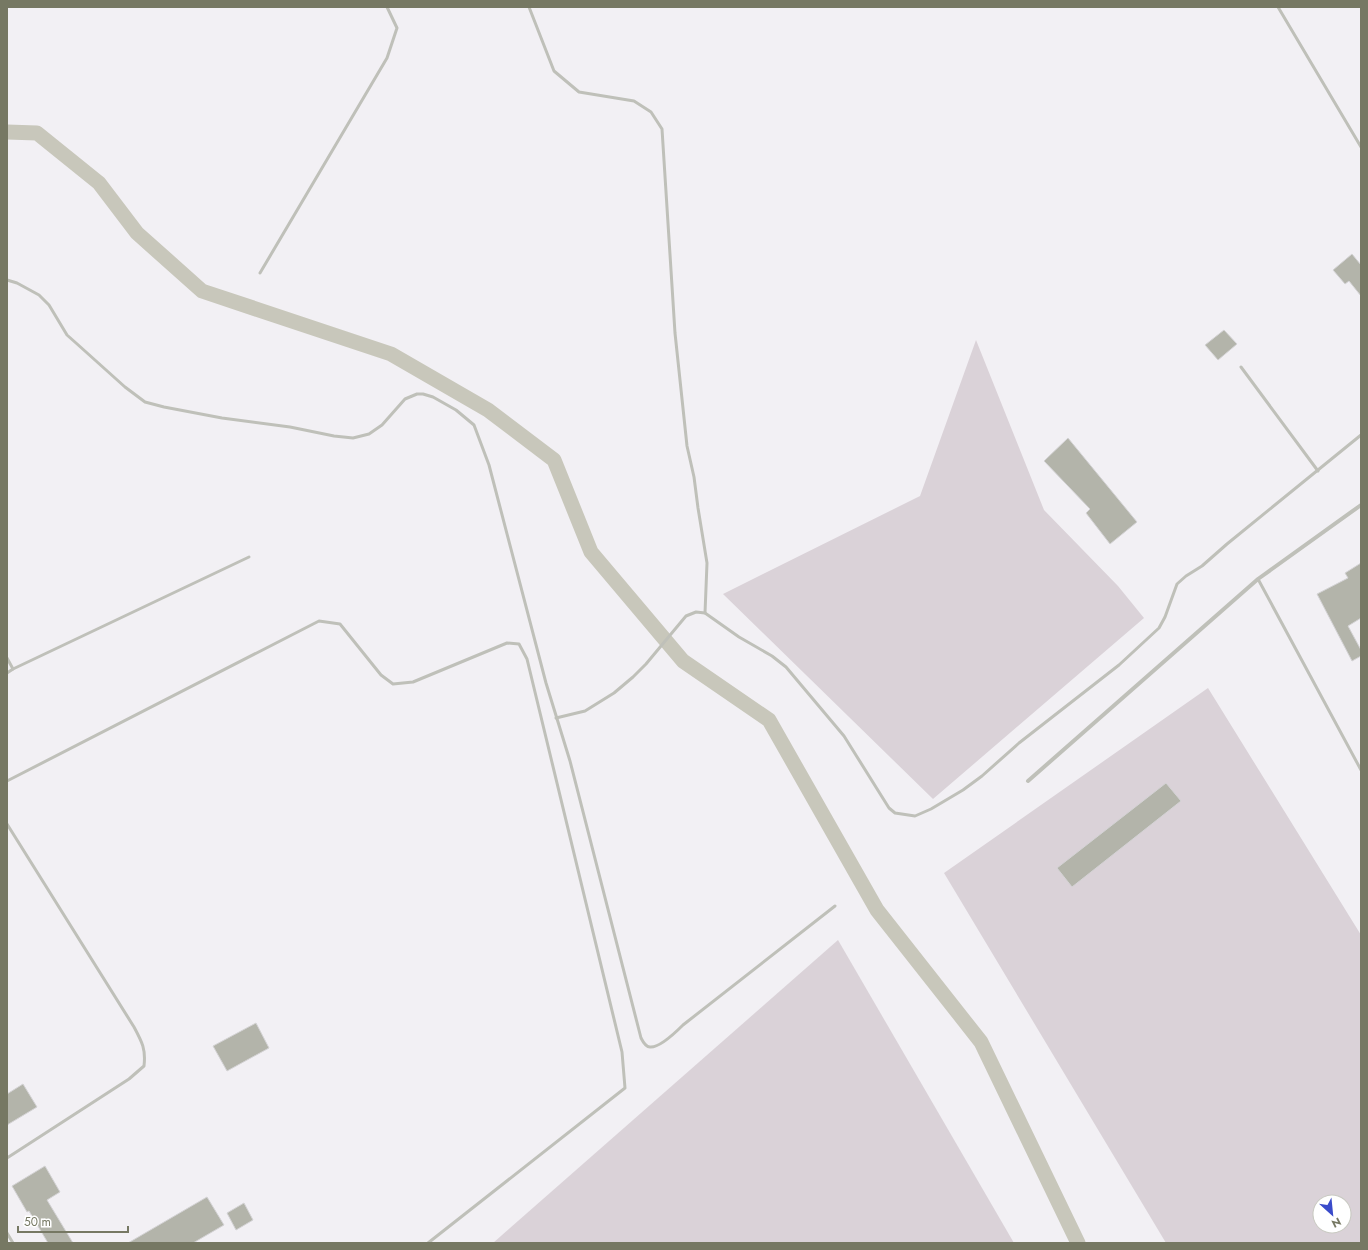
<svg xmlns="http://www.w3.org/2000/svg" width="1368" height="1250" font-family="Jost,sans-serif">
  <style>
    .green { fill: #dad2d8; fill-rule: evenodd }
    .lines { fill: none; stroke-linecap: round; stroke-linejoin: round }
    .canal { stroke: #c8c7bb; stroke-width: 15 }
    .building { fill: #b3b4aa; stroke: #d4d3d5 }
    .service { stroke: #bfc0b9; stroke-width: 3 }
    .minor { stroke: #bfc0b9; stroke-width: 4 }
  </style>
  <rect width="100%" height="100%" fill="#f2f0f4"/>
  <g class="green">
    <path d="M976 340 1044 510 1118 586 1144 618 933 799 723 594 920 496Z"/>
    <path d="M1208 688 1361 935V1243H1166L944 873ZM1320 1202H1344V1226H1320Z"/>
    <path d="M838 940 1014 1243H493Z"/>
  </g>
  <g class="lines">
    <path class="canal" d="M7 132 37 133 99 183 137 233 202 291 391 354 488 410 554 460 591 552 683 661 769 720 877 910 981 1042 1078 1243"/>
  </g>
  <g class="building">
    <path d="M1352 254 1361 265V296L1349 281 1345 284 1333 270Z"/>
    <path d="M1224 330 1237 344 1218 360 1205 345Z"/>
    <path d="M1068 438 1137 522 1110 544 1086 513 1090 509 1044 461Z"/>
    <path d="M1361 563V618L1348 626 1361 650V656L1352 661 1317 594 1348 578 1345 573Z"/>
    <path d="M1166 783 1181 801 1072 887 1057 868Z"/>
    <path d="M256 1023 269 1048 227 1071 213 1046Z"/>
    <path d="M23 1084 37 1107 7 1125V1094Z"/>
    <path d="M45 1166 60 1192 47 1200 73 1243H48L29 1211 27 1212 12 1186Z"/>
    <path d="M207 1197 224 1225 193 1243H128Z"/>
    <path d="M244 1203 253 1220 236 1230 227 1213Z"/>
  </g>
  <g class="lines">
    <g class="service">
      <path d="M529 7 554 71 579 92 634 101 651 112 662 129 675 333 687 446 694 477 698 508 707 563 705 613"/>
      <path d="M1278 7 1361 147"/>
      <path d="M260 273 387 58 397 28 387 7"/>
      <path d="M7 280 17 283 39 295 49 305 67 335 76 343 125 387 145 402 164 407 222 418 290 427 334 436 353 438 369 434 382 425 405 399 417 394H423L433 397 456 410 474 425 489 465 546 683 570 761 641 1038C643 1042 646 1047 650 1047 660 1048 676 1032 683 1025L835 906"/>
      <path d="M1241 367 1318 471"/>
      <path d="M1258 579 1361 770"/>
      <path d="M7 658 13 669 7 673"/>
      <path d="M13 669 249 557"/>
      <path d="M556 718 585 711 614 693 633 677 646 664 686 616 696 612 705 613 739 637 772 656 786 667 844 736 889 808 895 813 915 816 931 809 963 790 982 776 1019 743 1119 665 1159 628 1165 617 1177 584 1186 576 1202 566 1227 544 1361 435"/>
      <path d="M7 781 319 621 340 624 381 675 393 684 413 682 507 643 519 644 527 659 622 1052 625 1088 428 1243"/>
      <path d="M7 824 134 1027C142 1042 146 1049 144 1066L129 1079 7 1158"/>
      <path d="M7 1233 13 1243"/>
    </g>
    <path class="minor" d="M1028 781 1258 579 1361 505"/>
  </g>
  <rect width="1368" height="1250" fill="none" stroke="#767863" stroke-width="16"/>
  <g transform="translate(1332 1214) rotate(153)"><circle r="19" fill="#ffffff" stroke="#c8c9c1"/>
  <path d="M0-3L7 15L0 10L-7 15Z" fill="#3a4bca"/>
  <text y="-6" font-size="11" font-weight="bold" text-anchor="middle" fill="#767863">N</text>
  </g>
  <path d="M18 1226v6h110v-6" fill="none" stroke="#767863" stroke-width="2"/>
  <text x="24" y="1226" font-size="12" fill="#767863" stroke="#ffffff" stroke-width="3" paint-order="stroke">50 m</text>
</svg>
